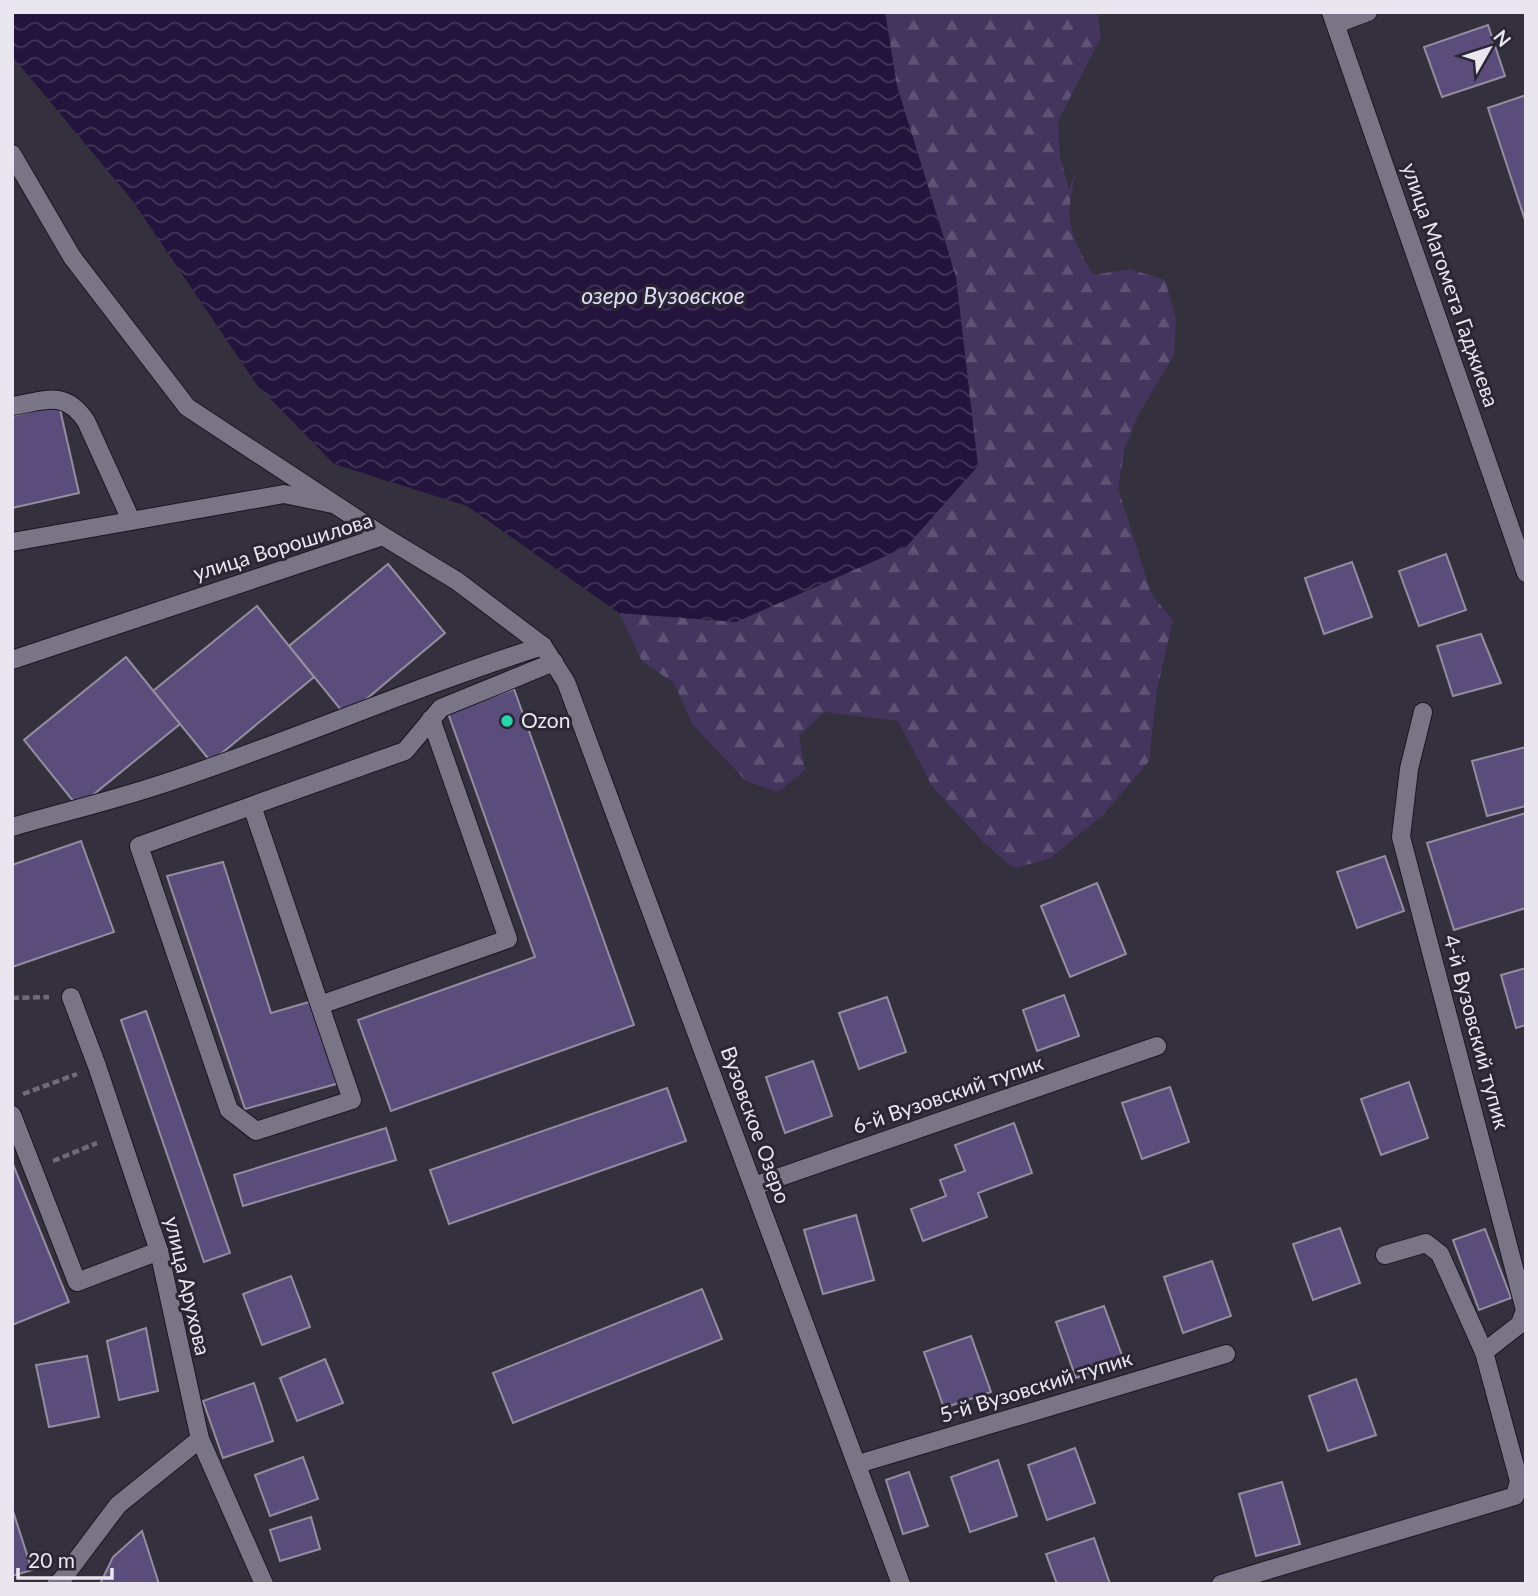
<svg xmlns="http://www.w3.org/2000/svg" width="1538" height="1596" font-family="Lato,sans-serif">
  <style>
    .forest { fill: url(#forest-firs) }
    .water { fill: url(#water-waves) }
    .building { fill: #5b4d7b; stroke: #938ea0; stroke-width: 2 }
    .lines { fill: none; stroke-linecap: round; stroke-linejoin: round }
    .lane-casing { stroke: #1b1725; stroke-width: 20 }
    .street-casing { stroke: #1b1725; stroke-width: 20 }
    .secondary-casing { stroke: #1b1725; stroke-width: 20 }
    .path { stroke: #6f6b78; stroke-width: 4.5; stroke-dasharray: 7 3.5; stroke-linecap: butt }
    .lane { stroke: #7a7586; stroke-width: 18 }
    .street { stroke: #7a7586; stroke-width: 18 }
    .secondary { stroke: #7a7586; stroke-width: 18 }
    .poi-dot { fill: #27d5ad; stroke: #2a2634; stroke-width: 2.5 }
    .labels { text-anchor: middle; stroke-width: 6; stroke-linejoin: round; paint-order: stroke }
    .street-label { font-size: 21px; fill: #e9e6f0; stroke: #2a2634 }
    .poi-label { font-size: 21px; fill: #e9e6f0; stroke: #2a2634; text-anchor: start }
    .water-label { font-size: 23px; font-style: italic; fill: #e2daf9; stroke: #2a2634 }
  </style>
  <defs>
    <pattern id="forest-firs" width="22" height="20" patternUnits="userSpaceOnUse" patternTransform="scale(1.75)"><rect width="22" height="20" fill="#43355e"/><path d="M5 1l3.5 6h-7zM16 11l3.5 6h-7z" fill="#5e5275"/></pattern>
    <pattern id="water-waves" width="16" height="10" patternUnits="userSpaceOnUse" patternTransform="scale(1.75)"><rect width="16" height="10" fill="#23143d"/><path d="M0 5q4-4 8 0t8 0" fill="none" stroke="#433659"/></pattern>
  </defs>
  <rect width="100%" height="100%" fill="#34303e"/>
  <path class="forest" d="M885 12H1097L1101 37 1058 121 1060 157 1069 189 1076 172C1064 220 1069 233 1093 275L1130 269 1165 280 1176 319 1174 355 1138 415 1125 448 1118 488 1151 593 1173 621 1157 689 1149 761 1103 815 1049 859 1014 868 985 844 932 786 898 721 824 712 799 736 805 770 778 792 746 781 692 724 674 683 642 661 619 613 736 622 905 547 956 277 897 86Z"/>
  <path class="water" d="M12 12H885L897 86 956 277 978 466 906 547 736 622 619 613 467 506 334 464 257 385 132 200 12 56Z"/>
  <g class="building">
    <path d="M1488 25 1505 76 1442 97 1424 47Z"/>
    <path d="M1526 95V223L1488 108Z"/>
    <path d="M59 405 79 493 12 508V416Z"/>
    <path d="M1446 554 1466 610 1419 626 1399 571Z"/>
    <path d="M1352 562 1372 617 1324 634 1305 578Z"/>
    <path d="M388 564 445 633 346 716 289 646Z"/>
    <path d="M257 606 314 677 211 762 153 691Z"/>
    <path d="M1481 634 1501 683 1453 696 1437 646Z"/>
    <path d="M126 657 180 724 78 807 24 740Z"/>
    <path d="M514 689 634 1025 391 1111 358 1020 535 957 448 713Z"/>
    <path d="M1526 747V806L1487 816 1472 761Z"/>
    <path d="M1526 813V908L1454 930 1427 843Z"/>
    <path d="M81 841 114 932 12 967V865Z"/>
    <path d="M1385 856 1404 911 1357 928 1337 872Z"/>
    <path d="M223 862 271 1013 309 1002 340 1083 245 1109 167 876Z"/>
    <path d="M1097 883 1126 954 1070 977 1041 906Z"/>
    <path d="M1526 968V1025L1516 1028 1501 975Z"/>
    <path d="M1064 995 1079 1036 1037 1051 1023 1010Z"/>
    <path d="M887 997 906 1052 859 1069 839 1013Z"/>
    <path d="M146 1011 230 1253 204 1262 121 1020Z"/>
    <path d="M813 1061 832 1116 785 1133 766 1077Z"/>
    <path d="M1409 1082 1428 1138 1381 1155 1361 1099Z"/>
    <path d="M1170 1087 1189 1142 1142 1159 1122 1103Z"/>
    <path d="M667 1088 686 1141 449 1224 430 1170Z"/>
    <path d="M1014 1123 1032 1173 978 1193 987 1217 923 1241 911 1209 946 1196 940 1180 965 1171 955 1145Z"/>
    <path d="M386 1128 396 1160 243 1206 234 1175Z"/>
    <path d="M12 1162 69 1302 12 1325Z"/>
    <path d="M856 1215 874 1280 823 1294 804 1230Z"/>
    <path d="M1340 1228 1360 1283 1313 1300 1293 1244Z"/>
    <path d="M1485 1229 1511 1298 1479 1310 1453 1240Z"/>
    <path d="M1212 1261 1231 1316 1183 1333 1164 1277Z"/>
    <path d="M291 1276 310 1327 262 1345 243 1294Z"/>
    <path d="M702 1289 722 1339 513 1423 493 1373Z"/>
    <path d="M1104 1306 1124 1361 1076 1378 1056 1322Z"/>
    <path d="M146 1328 158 1391 119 1400 107 1341Z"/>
    <path d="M971 1336 991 1392 944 1408 924 1352Z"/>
    <path d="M87 1356 99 1417 49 1427 36 1365Z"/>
    <path d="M325 1359 343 1403 297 1421 280 1378Z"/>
    <path d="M1356 1379 1376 1435 1328 1451 1309 1396Z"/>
    <path d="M254 1383 273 1441 223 1458 203 1401Z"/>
    <path d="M1075 1448 1095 1503 1047 1520 1028 1465Z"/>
    <path d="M303 1457 318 1499 270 1516 255 1475Z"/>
    <path d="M998 1460 1017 1516 970 1532 951 1477Z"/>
    <path d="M909 1472 928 1526 903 1534 886 1480Z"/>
    <path d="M1282 1482 1300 1544 1256 1556 1239 1494Z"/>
    <path d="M13 1511 32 1570 12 1576V1512Z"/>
    <path d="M311 1517 320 1549 280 1561 270 1530Z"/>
    <path d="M142 1531 159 1584H100L113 1557Z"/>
    <path d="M1094 1538 1110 1584H1057L1046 1554Z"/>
  </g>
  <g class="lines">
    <defs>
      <g id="lane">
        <path d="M12 154 72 257 187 407 383 536"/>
        <path d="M252 806 352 1100 256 1131 229 1110 139 846 405 751 441 708 554 662"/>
        <path d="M12 827C67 811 123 798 177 779 300 738 419 685 543 646"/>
        <path d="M320 1005 508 939 431 719"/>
        <path d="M12 1115 77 1282 159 1251"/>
        <path d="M754 1186 1157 1046"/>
        <path d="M1385 1255 1426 1243 1440 1254 1484 1352"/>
        <path d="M858 1464 1226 1354"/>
        <path d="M1221 1584 1515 1496 1519 1481 1484 1352 1520 1324 1525 1310 1401 837 1409 769 1423 712"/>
      </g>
      <g id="street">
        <path d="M1336 24 1368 12"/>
        <path d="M12 406C46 401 64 389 86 421L131 520"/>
        <path d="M12 542 284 494 333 504"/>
        <path d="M12 660 383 536 457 581 543 646 566 682 901 1584"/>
        <path d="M71 997 97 1066 159 1251 200 1439 264 1584"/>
        <path d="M56 1584 60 1582 118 1505 200 1439"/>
      </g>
      <path id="secondary" d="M1331 12 1526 573"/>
    </defs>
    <use href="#lane" class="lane-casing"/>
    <use href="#street" class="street-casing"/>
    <use href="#secondary" class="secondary-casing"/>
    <g class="path">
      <path d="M12 998 49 997"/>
      <path d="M23 1094 77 1074"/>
      <path d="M53 1161 97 1143"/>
    </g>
    <use href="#lane" class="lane"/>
    <use href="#street" class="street"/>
    <use href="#secondary" class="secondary"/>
  </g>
  <circle class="poi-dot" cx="507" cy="721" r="7"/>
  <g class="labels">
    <g class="street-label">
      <text transform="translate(1450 285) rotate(71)" y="7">улица Магомета Гаджиева</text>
      <text transform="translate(283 547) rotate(-17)" y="7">улица Ворошилова</text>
      <text transform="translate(1476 1032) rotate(75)" y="7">4-й Вузовский тупик</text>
      <text transform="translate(948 1095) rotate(-19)" y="7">6-й Вузовский тупик</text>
      <text transform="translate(755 1125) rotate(70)" y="7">Вузовское Озеро</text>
      <text transform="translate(187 1286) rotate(77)" y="7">улица Арухова</text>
      <text transform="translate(1036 1387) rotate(-17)" y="7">5-й Вузовский тупик</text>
    </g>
    <g class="poi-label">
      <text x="521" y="728">Ozon</text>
    </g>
    <g class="water-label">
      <text x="663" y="304">озеро Вузовское</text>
    </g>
  </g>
  <rect width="1538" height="1596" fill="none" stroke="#e9e6f0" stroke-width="28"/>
  <g transform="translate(1489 49) rotate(51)" stroke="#2a2634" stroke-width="5" paint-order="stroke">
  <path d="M0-5L12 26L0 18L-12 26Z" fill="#e9e6f0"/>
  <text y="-10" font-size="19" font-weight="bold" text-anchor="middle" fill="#e9e6f0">N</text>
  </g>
  <path d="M18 1568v10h94v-10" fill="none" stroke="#e9e6f0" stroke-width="3.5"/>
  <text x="28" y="1568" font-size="21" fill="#e9e6f0" stroke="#2a2634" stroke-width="5" paint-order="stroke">20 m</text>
</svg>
